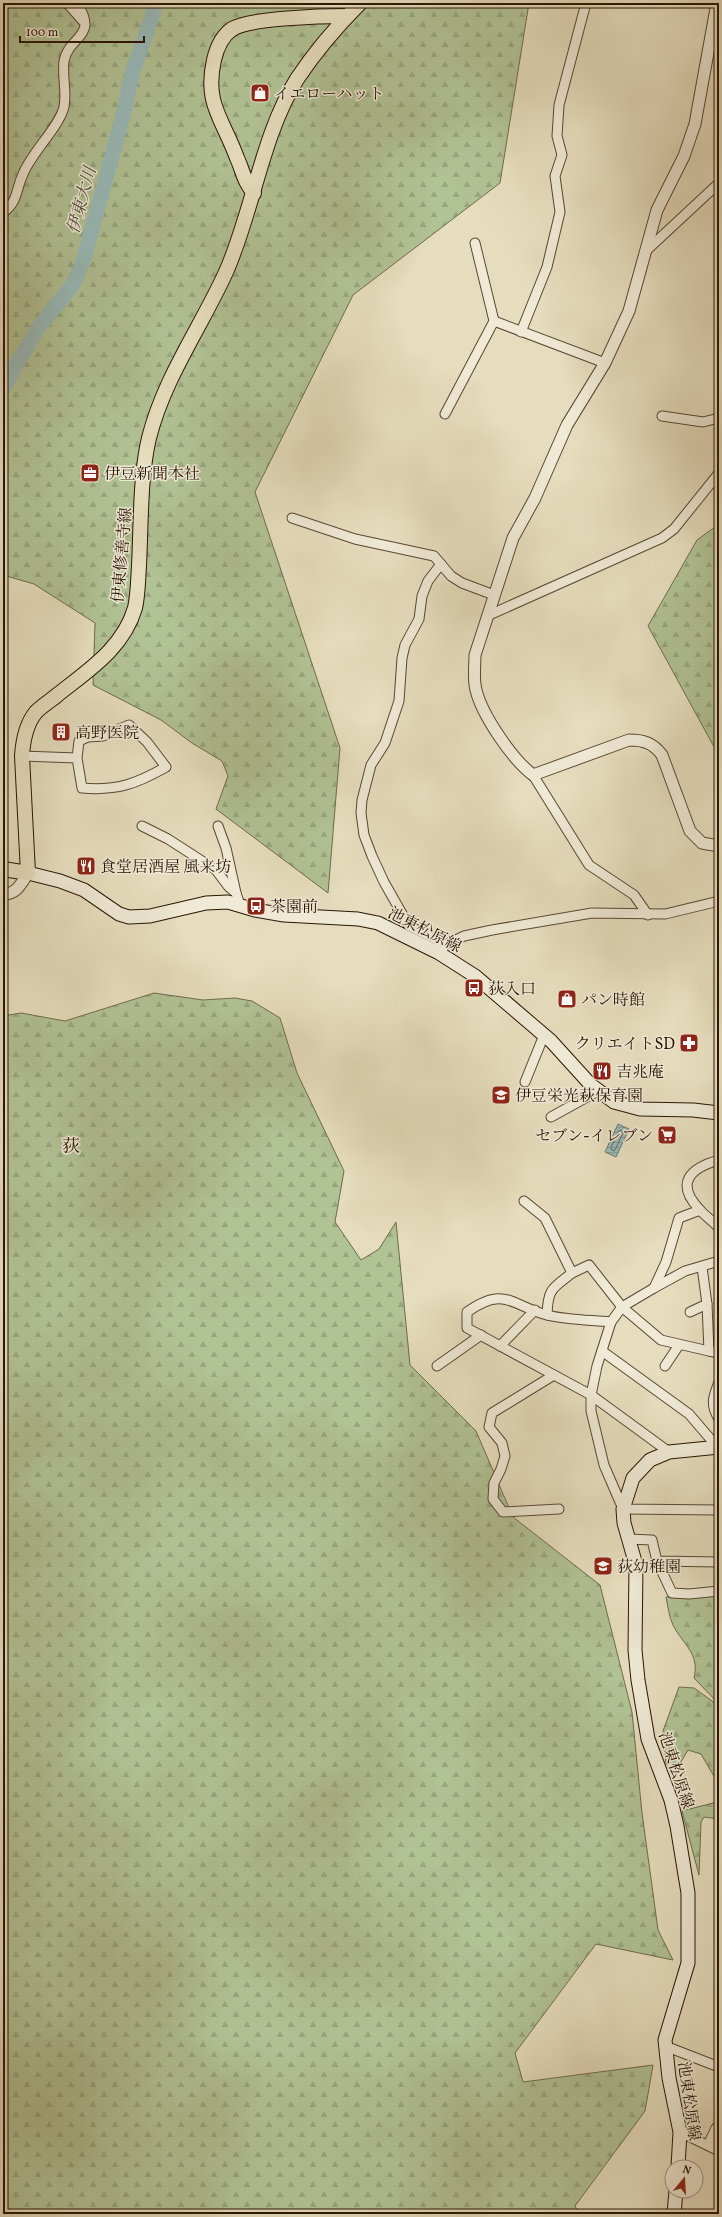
<svg xmlns="http://www.w3.org/2000/svg" width="722" height="2217" font-family="Vollkorn,'Noto Serif JP',serif">
  <style>
    .forest { fill: url(#forest-firs); stroke: #6d6c4c }
    .water { fill: url(#water-rules); stroke: #6c7871 }
    .lines { fill: none; stroke-linecap: round; stroke-linejoin: round }
    .shore { stroke: #61685e; stroke-width: 1 }
    .river { stroke: #99bab9; stroke-width: 15 }
    .minor-casing { stroke: #584732; stroke-width: 11 }
    .tertiary-casing { stroke: #584732; stroke-width: 13 }
    .secondary-casing { stroke: #291504; stroke-width: 15 }
    .primary-casing { stroke: #291504; stroke-width: 16 }
    .minor { stroke: #efe9d5; stroke-width: 9 }
    .tertiary { stroke: #efe9d5; stroke-width: 11 }
    .secondary { stroke: #efe9d5; stroke-width: 13 }
    .primary { stroke: #e6ddbe; stroke-width: 14 }
    .labels { text-anchor: middle; stroke-width: 3; stroke-linejoin: round; paint-order: stroke }
    .poi-label { font-size: 16px; fill: #291504; stroke: #efe9d5; text-anchor: start }
    .street-label { font-size: 16px; fill: #291504; stroke: #efe9d5 }
    .water-label { font-size: 17px; font-style: italic; fill: #504f43; stroke: #efe9d5 }
    .quarter-label { font-size: 18px; fill: #291504; stroke: #efe9d5 }
  </style>
  <defs>
    <pattern id="forest-firs" width="22" height="20" patternUnits="userSpaceOnUse"><rect width="22" height="20" fill="#b1c295"/><path d="M5 1l3.5 6h-7zM16 11l3.5 6h-7z" fill="#98a67f"/></pattern>
    <pattern id="water-rules" width="6" height="5" patternUnits="userSpaceOnUse"><rect width="6" height="5" fill="#99bab9"/><path d="M0 2.5h6" fill="none" stroke="#849f9d"/></pattern>
  </defs>
  <rect width="100%" height="100%" fill="#e6ddbe"/>
  <filter id="stains"><feTurbulence type="fractalNoise" baseFrequency=".005" numOctaves="4"/><feColorMatrix values="0 0 0 0 .2 0 0 0 0 .09 0 0 0 0 .02 0 0 0 .5 -.17"/></filter>
  <radialGradient id="worn" r=".72"><stop offset=".6" stop-color="#630" stop-opacity="0"/><stop offset="1" stop-color="#630" stop-opacity=".3"/></radialGradient>
  <g class="forest">
    <path d="M3 3H529L500 183 353 295 255 492 340 748 328 893 216 809 228 776 222 761 192 743 161 720 93 685 95 623 34 584 3 575Z"/>
    <path d="M719 524V749L713 745 648 626 697 540Z"/>
    <path d="M154 993 203 1000 235 998 252 1001 280 1018 297 1073 344 1171 335 1222 361 1260 379 1249 396 1222 410 1365 476 1431 513 1517 600 1585 632 1712 642 1813 658 1930 673 1960 596 1944 515 2053 523 2082 653 2065 645 2111 575 2206 579 2214H3V1016L21 1013 65 1021Z"/>
    <path d="M715 1595 719 1597V1704L694 1678C700 1653 683 1645 673 1625 669 1617 668 1606 666 1597Z"/>
    <path d="M679 1687 694 1688 719 1706V1819L704 1817 701 1822 699 1875 682 1811 717 1802 715 1778 701 1754 688 1750 679 1765 666 1764 663 1731Z"/>
  </g>
  <path class="water" d="M618 1124 629 1129 616 1157 605 1152Z"/>
  <g class="lines">
    <path class="shore" d="M619 1131 622 1130 623 1133 615 1150 613 1151 611 1148Z"/>
    <path class="river" d="M3 388 38 328 72 286 84 259 125 108 132 74 154 11V3"/>
    <defs>
      <g id="minor">
        <path d="M67 3 83 21"/>
        <path d="M3 213C19 200 15 191 23 174 32 152 59 127 64 107 67 91 62 77 64 61 69 35 99 38 77 3"/>
        <path d="M647 250 719 183"/>
        <path d="M494 321 605 363"/>
        <path d="M521 332 547 267 560 212 555 176 562 155 557 136 559 105 586 3"/>
        <path d="M445 414 494 321 475 243"/>
        <path d="M662 416 703 422 719 418"/>
        <path d="M292 518 355 539 434 556 451 576 462 583 494 595"/>
        <path d="M487 616 662 538 674 529 719 473"/>
        <path d="M22 756 77 758 79 741 88 737 103 736 129 725 147 742 166 767C136 784 117 791 82 788L77 758"/>
        <path d="M533 775 589 865 634 895 648 915"/>
        <path d="M142 826 168 839 216 870 228 886 236 893 240 905"/>
        <path d="M218 826 226 848 236 893"/>
        <path d="M440 952 445 945 464 936 492 930 592 913 665 914 719 901"/>
        <path d="M439 953V941L409 926 384 882 372 856 364 835 361 813 362 800 371 765 385 743 399 701 402 658 405 645 419 619 422 596 428 581 441 564"/>
        <path d="M525 1082 544 1035"/>
        <path d="M551 1117 598 1091"/>
        <path d="M719 1160C690 1168 675 1183 699 1209 705 1216 713 1221 719 1228"/>
        <path d="M524 1201 545 1218 572 1273 589 1265 622 1307 661 1340 709 1351"/>
        <path d="M719 1261 685 1271 654 1288 622 1307 611 1322 597 1366 591 1395V1411L604 1465 623 1509 719 1510"/>
        <path d="M702 1267 707 1304 709 1351 719 1353"/>
        <path d="M654 1288 666 1262 679 1218 700 1210"/>
        <path d="M690 1312 707 1304"/>
        <path d="M547 1315C548 1288 552 1289 572 1273"/>
        <path d="M611 1322C590 1320 567 1320 547 1315 512 1306 505 1285 467 1312V1328L591 1395 669 1452"/>
        <path d="M500 1346 535 1310"/>
        <path d="M602 1351 689 1414 719 1449"/>
        <path d="M437 1366 481 1335"/>
        <path d="M665 1366 679 1345"/>
        <path d="M554 1375 492 1413 489 1427 502 1443 505 1456 501 1469 494 1483 493 1499 503 1512 559 1509"/>
        <path d="M719 1382C713 1397 710 1405 719 1419"/>
        <path d="M628 1539 652 1540 657 1561 719 1562"/>
        <path d="M657 1561 672 1593 689 1594 719 1591"/>
        <path d="M665 2046 719 2067"/>
        <path d="M680 2132 719 2151"/>
        <path d="M708 2145 716 2128"/>
      </g>
      <g id="tertiary">
        <path d="M717 3 695 124 684 156 657 210 629 311 605 363 567 425 535 498 513 538 475 655C475 666 473 679 476 690 482 715 512 759 533 775L629 740C644 740 653 743 662 755L690 831 702 843 719 846"/>
        <path d="M3 894C17 894 21 884 28 873"/>
      </g>
      <g id="secondary">
        <path d="M28 873 60 881 84 890 119 914 129 917 150 916 206 903 228 902 255 910 284 915 358 919 378 923 439 953 475 976 551 1041 591 1085 614 1102 640 1109 693 1110 719 1113"/>
        <path d="M678 2167 680 2132 669 2078 665 2040 688 1963V1893L677 1826 671 1800 648 1739 638 1680 635 1650 636 1565 624 1523 623 1509 633 1478 650 1460 669 1452 719 1447"/>
        <path d="M674 2214 676 2191"/>
      </g>
      <g id="primary">
        <path d="M254 193C244 182 243 171 237 158 223 119 204 104 214 60 217 47 222 36 232 29 249 18 324 16 347 16"/>
        <path d="M3 869 28 873 22 756C23 740 26 724 36 712 42 706 50 701 56 696 87 671 123 649 135 608 138 595 138 580 139 566 141 527 140 475 149 438 164 378 201 327 226 272 253 211 262 135 297 79 315 52 337 26 360 3"/>
      </g>
    </defs>
    <use href="#minor" class="minor-casing"/>
    <use href="#tertiary" class="tertiary-casing"/>
    <use href="#secondary" class="secondary-casing"/>
    <use href="#primary" class="primary-casing"/>
    <use href="#minor" class="minor"/>
    <use href="#tertiary" class="tertiary"/>
    <use href="#secondary" class="secondary"/>
    <use href="#primary" class="primary"/>
  </g>
  <defs>
    <symbol id="shop-square" viewBox="-11 -11 22 22"><rect x="-9" y="-9" width="18" height="18" rx="4" fill="#8f2418" stroke="#efe9d5"/><path d="M-5-2.5h2.3a2.7 3.5 0 0 1 5.4 0H5L5.5 6h-11ZM-1.5-2.5h3a1.5 2.3 0 0 0-3 0Z" fill="#fff"/></symbol>
    <symbol id="office-square" viewBox="-11 -11 22 22"><rect x="-9" y="-9" width="18" height="18" rx="4" fill="#8f2418" stroke="#efe9d5"/><path d="M-6-3h4V-5.5h4V-3h4V5H-6ZM-1-4.5V-3h2v-1.5ZM-6 0V1H6V0Z" fill="#fff"/></symbol>
    <symbol id="building-square" viewBox="-11 -11 22 22"><rect x="-9" y="-9" width="18" height="18" rx="4" fill="#8f2418" stroke="#efe9d5"/><path d="M-4-6H4V6H1V3H-1V6H-4ZM-2.5-4.3h1.7v1.8h-1.7ZM.8-4.3h1.7v1.8H.8ZM-2.5-1h1.7V.8h-1.7ZM.8-1h1.7V.8H.8Z" fill="#fff"/></symbol>
    <symbol id="restaurant-square" viewBox="-11 -11 22 22"><rect x="-9" y="-9" width="18" height="18" rx="4" fill="#8f2418" stroke="#efe9d5"/><path d="M-5-6h1v4h1v-4h1v4h1v-4h1v5L-1.5 .5V6h-2V.5L-5-1ZM5-6V6H3V1.5H1.5Q1.5-4 5-6Z" fill="#fff"/></symbol>
    <symbol id="bus-square" viewBox="-11 -11 22 22"><rect x="-9" y="-9" width="18" height="18" rx="4" fill="#8f2418" stroke="#efe9d5"/><path d="M-5-6H5V4H4V6H2V4H-2V6H-4V4H-5ZM-3.5-4V0h7V-4ZM-3.5 1.2v1.5H-2V1.2ZM2 1.2v1.5H3.5V1.2Z" fill="#fff"/></symbol>
    <symbol id="pharmacy-square" viewBox="-11 -11 22 22"><rect x="-9" y="-9" width="18" height="18" rx="4" fill="#8f2418" stroke="#efe9d5"/><path d="M-2-6h4v4h4v4h-4v4h-4v-4h-4v-4h4Z" fill="#fff"/></symbol>
    <symbol id="school-square" viewBox="-11 -11 22 22"><rect x="-9" y="-9" width="18" height="18" rx="4" fill="#8f2418" stroke="#efe9d5"/><path d="M0-5L7-2L0 1L-7-2ZM-4 1L0 2.5L4 1V4Q0 6-4 4Z" fill="#fff"/></symbol>
    <symbol id="supermarket-square" viewBox="-11 -11 22 22"><rect x="-9" y="-9" width="18" height="18" rx="4" fill="#8f2418" stroke="#efe9d5"/><path d="M-6-5.5h2.5l.6 2H6L4.5 2H-2.5L-4.4-4H-6ZM-1.5 3.2a1.3 1.3 0 1 0 .1 0ZM3 3.2a1.3 1.3 0 1 0 .1 0Z" fill="#fff"/></symbol>
  </defs>
  <g fill-rule="evenodd">
    <use href="#shop-square" x="249" y="82" width="22" height="22"/>
    <use href="#office-square" x="79" y="462" width="22" height="22"/>
    <use href="#building-square" x="50" y="721" width="22" height="22"/>
    <use href="#restaurant-square" x="75" y="855" width="22" height="22"/>
    <use href="#bus-square" x="245" y="895" width="22" height="22"/>
    <use href="#bus-square" x="463" y="977" width="22" height="22"/>
    <use href="#shop-square" x="556" y="988" width="22" height="22"/>
    <use href="#pharmacy-square" x="678" y="1032" width="22" height="22"/>
    <use href="#restaurant-square" x="591" y="1060" width="22" height="22"/>
    <use href="#school-square" x="490" y="1084" width="22" height="22"/>
    <use href="#supermarket-square" x="656" y="1124" width="22" height="22"/>
    <use href="#school-square" x="592" y="1555" width="22" height="22"/>
  </g>
  <g class="labels">
    <g class="poi-label">
      <text x="274" y="99">イエローハット</text>
      <text x="104" y="479">伊豆新聞本社</text>
      <text x="75" y="738">高野医院</text>
      <text x="100" y="872">食堂居酒屋 風来坊</text>
      <text x="270" y="912">茶園前</text>
      <text x="488" y="994">荻入口</text>
      <text x="581" y="1005">パン時館</text>
      <text x="675" y="1049" text-anchor="end">クリエイトSD</text>
      <text x="616" y="1077">吉兆庵</text>
      <text x="515" y="1101">伊豆栄光萩保育園</text>
      <text x="653" y="1141" text-anchor="end">セブン-イレブン</text>
      <text x="617" y="1572">荻幼稚園</text>
    </g>
    <g class="street-label">
      <text transform="translate(121 555) rotate(-85)" y="6">伊東修善寺線</text>
      <text transform="translate(425 929) rotate(27)" y="6">池東松原線</text>
      <text transform="translate(677 1770) rotate(72)" y="6">池東松原線</text>
      <text transform="translate(690 2101) rotate(82)" y="6">池東松原線</text>
    </g>
    <g class="water-label">
      <text transform="translate(81 200) rotate(-75)" y="6">伊東大川</text>
    </g>
    <g class="quarter-label">
      <text x="71" y="1152">荻</text>
    </g>
  </g>
  <rect width="722" height="2217" fill="none" stroke="#e6ddbe" stroke-width="16"/>
  <rect x="4" y="4" width="714" height="2209" fill="none" stroke="#291504" stroke-width="2"/>
  <rect x="8" y="8" width="706" height="2201" fill="none" stroke="#291504"/>
  <g transform="translate(684 2179) rotate(18)"><circle r="19" fill="#efe9d5" stroke="#a09481"/>
  <path d="M0-3L7 15L0 10L-7 15Z" fill="#8f2418"/>
  <text y="-6" font-size="11" font-weight="bold" text-anchor="middle" fill="#291504">N</text>
  </g>
  <path d="M20 36v6h124v-6" fill="none" stroke="#291504" stroke-width="2"/>
  <text x="26" y="36" font-size="12" fill="#291504" stroke="#efe9d5" stroke-width="3" paint-order="stroke">100 m</text>
  <rect width="100%" height="100%" filter="url(#stains)"/>
  <rect width="100%" height="100%" fill="url(#worn)"/>
</svg>
